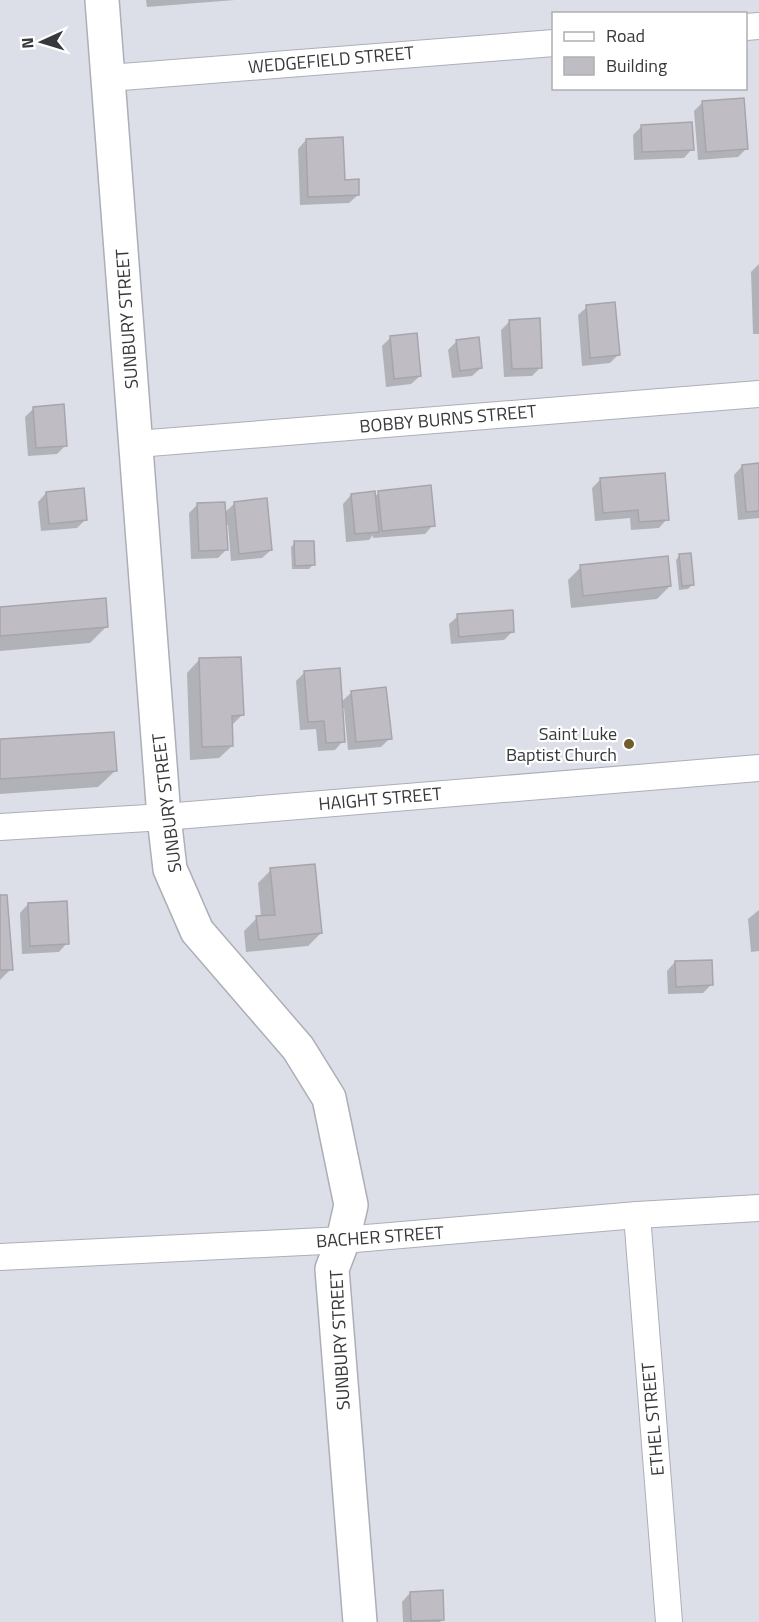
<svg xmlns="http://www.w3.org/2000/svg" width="759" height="1622" font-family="'Titillium Web',sans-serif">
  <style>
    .shadow { fill: #0003 }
    .building { fill: #c0bcc4; stroke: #a8a4ac; stroke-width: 1.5 }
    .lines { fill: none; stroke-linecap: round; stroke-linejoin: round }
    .street-casing { stroke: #acafb7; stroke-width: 28 }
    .secondary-casing { stroke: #acafb7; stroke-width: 36 }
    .street { stroke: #fff; stroke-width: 26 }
    .secondary { stroke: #fff; stroke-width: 33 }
    .poi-dot { fill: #715c2b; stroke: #fff; stroke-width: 2 }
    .labels { text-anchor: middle; stroke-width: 4.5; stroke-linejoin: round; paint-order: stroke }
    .street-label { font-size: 18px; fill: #37383b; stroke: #fff }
    .poi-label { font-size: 18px; fill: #37383b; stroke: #fff; text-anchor: end }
  </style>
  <rect width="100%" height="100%" fill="#dcdfe7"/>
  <g class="shadow">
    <path d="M146 0H235L147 7Z"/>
    <path d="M702 103 747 148 738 157 698 160 694 111Z"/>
    <path d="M642 126 692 149 684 158 634 160 633 135Z"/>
    <path d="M306 140 358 195 349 203 300 205 298 149Z"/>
    <path d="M759 264V334H753L751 272Z"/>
    <path d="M587 307 618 355 610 363 582 366 578 315Z"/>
    <path d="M509 322 541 367 532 376 504 377 501 330Z"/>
    <path d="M391 337 420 376 411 384 386 387 382 346Z"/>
    <path d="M457 341 481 368 472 376 452 378 448 350Z"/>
    <path d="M34 408 66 445 57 454 28 456 25 417Z"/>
    <path d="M759 465V518L738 520 734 475 742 466Z"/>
    <path d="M600 480 667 519 659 528 631 530 630 518 595 521 592 488Z"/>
    <path d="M46 493 86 519 77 528 41 531 38 502Z"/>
    <path d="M379 493 433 525 425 534 373 538V535L369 540 346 542 343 504 351 495 374 497Z"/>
    <path d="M235 503 271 550 262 558 231 561 228 525H225L226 550 218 558 191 559 189 513 197 505 224 513Z"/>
    <path d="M295 543 313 565 309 569H292L291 547Z"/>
    <path d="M679 556 692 585 688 589 679 590 676 560Z"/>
    <path d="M581 567 670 586 657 599 571 608 568 580Z"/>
    <path d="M0 608 107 626 90 643 0 651Z"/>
    <path d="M458 616 513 631 504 640 451 644 449 624Z"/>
    <path d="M199 660 242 715 231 726 232 746 219 758 190 760 187 673Z"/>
    <path d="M305 672 340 703 352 692 390 738 381 747 348 750 344 708H341L343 741 335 750 318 751 316 729 300 730 296 681Z"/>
    <path d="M0 741 115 771 98 787 0 794Z"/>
    <path d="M271 870 321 933 308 946 246 952 244 931 257 918 261 917 258 883Z"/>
    <path d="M0 897 11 969 0 980Z"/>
    <path d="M28 904 67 943 59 952 22 954 20 913Z"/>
    <path d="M759 910V951L751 952 748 919Z"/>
    <path d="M675 962 711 985 703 993 668 994 667 971Z"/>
    <path d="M410 1593 443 1619 440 1622H403L402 1602Z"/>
  </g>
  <g class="building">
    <path d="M744 98 748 149 706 152 702 101Z"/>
    <path d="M692 122 694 150 642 152 641 125Z"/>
    <path d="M343 137 345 180 359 179V195L308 197 306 139Z"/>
    <path d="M615 302 620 355 590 358 586 305Z"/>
    <path d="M540 318 542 368 512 369 509 320Z"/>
    <path d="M417 333 421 376 394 379 390 336Z"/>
    <path d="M479 337 482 368 460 371 456 340Z"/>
    <path d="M64 404 67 446 36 448 33 407Z"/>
    <path d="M759 463V511L746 512 742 465Z"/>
    <path d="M665 473 669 520 639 522 638 510 603 513 600 478Z"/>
    <path d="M431 485 435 526 382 531 378 491Z"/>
    <path d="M84 488 87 520 49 524 46 492Z"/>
    <path d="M375 491 379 532 355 534 351 494Z"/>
    <path d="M267 498 272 550 239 554 234 502Z"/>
    <path d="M225 502 228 550 199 551 197 503Z"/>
    <path d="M294 541H314L315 565 295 566Z"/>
    <path d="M691 553 694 585 682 586 679 554Z"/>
    <path d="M668 556 671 586 583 596 580 565Z"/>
    <path d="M106 598 108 627 0 636V607Z"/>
    <path d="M513 610 514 632 459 637 457 614Z"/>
    <path d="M241 657 244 715 232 716 233 746 202 747 199 658Z"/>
    <path d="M340 668 345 742 326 743 324 721 308 722 304 671Z"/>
    <path d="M386 687 392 739 356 742 351 691Z"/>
    <path d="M114 732 117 771 0 779V739Z"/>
    <path d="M315 864 322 933 259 940 256 916 275 915 270 868Z"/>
    <path d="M0 895H7L13 970H0Z"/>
    <path d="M67 901 69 944 30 946 28 903Z"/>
    <path d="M712 960 713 985 676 987 675 961Z"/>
    <path d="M443 1590 444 1620 411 1621 410 1592Z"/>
  </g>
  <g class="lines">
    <defs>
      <g id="street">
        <path d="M746 27 759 26"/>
        <path d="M109 78 554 43"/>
        <path d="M137 444 759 394"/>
        <path d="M0 827 164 817 759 768"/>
        <path d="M637 1215 669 1622"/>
        <path d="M0 1257 343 1240 637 1215 759 1208"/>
      </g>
      <path id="secondary" d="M102 0 164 817 170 869 197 931 298 1048 329 1098 351 1205 343 1240 332 1269 360 1622"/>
    </defs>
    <use href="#street" class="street-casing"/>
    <use href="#secondary" class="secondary-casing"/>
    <use href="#street" class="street"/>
    <use href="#secondary" class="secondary"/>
  </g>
  <circle class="poi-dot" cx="629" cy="744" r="6"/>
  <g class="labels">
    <g class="street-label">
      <text transform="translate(331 60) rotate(-5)" y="6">WEDGEFIELD STREET</text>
      <text transform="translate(127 319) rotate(-94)" y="6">SUNBURY STREET</text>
      <text transform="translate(448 419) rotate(-5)" y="6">BOBBY BURNS STREET</text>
      <text transform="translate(380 799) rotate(-5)" y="6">HAIGHT STREET</text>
      <text transform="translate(167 803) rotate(-97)" y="6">SUNBURY STREET</text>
      <text transform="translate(380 1237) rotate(-4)" y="6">BACHER STREET</text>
      <text transform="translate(340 1340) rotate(-93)" y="6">SUNBURY STREET</text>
      <text transform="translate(653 1419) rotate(-95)" y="6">ETHEL STREET</text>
    </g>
    <g class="poi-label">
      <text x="617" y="740">Saint Luke<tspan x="617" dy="21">Baptist Church</tspan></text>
    </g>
  </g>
  <rect x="552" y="12" width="195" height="78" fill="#ffffff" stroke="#afafb1" stroke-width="1.5"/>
  <rect x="564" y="32" width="30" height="9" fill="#ffffff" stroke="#afafb1" stroke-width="1.5"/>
  <text x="606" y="42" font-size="18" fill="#37383b">Road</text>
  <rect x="564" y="57" width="30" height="18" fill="#c0bcc4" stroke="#afafb1" stroke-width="1.5"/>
  <text x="606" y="72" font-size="18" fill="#37383b">Building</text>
  <g transform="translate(42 42) rotate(266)" stroke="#ffffff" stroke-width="4.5" paint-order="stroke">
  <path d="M0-4.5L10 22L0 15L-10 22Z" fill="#37383b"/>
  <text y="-9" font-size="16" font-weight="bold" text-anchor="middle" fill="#37383b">N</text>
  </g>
</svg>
